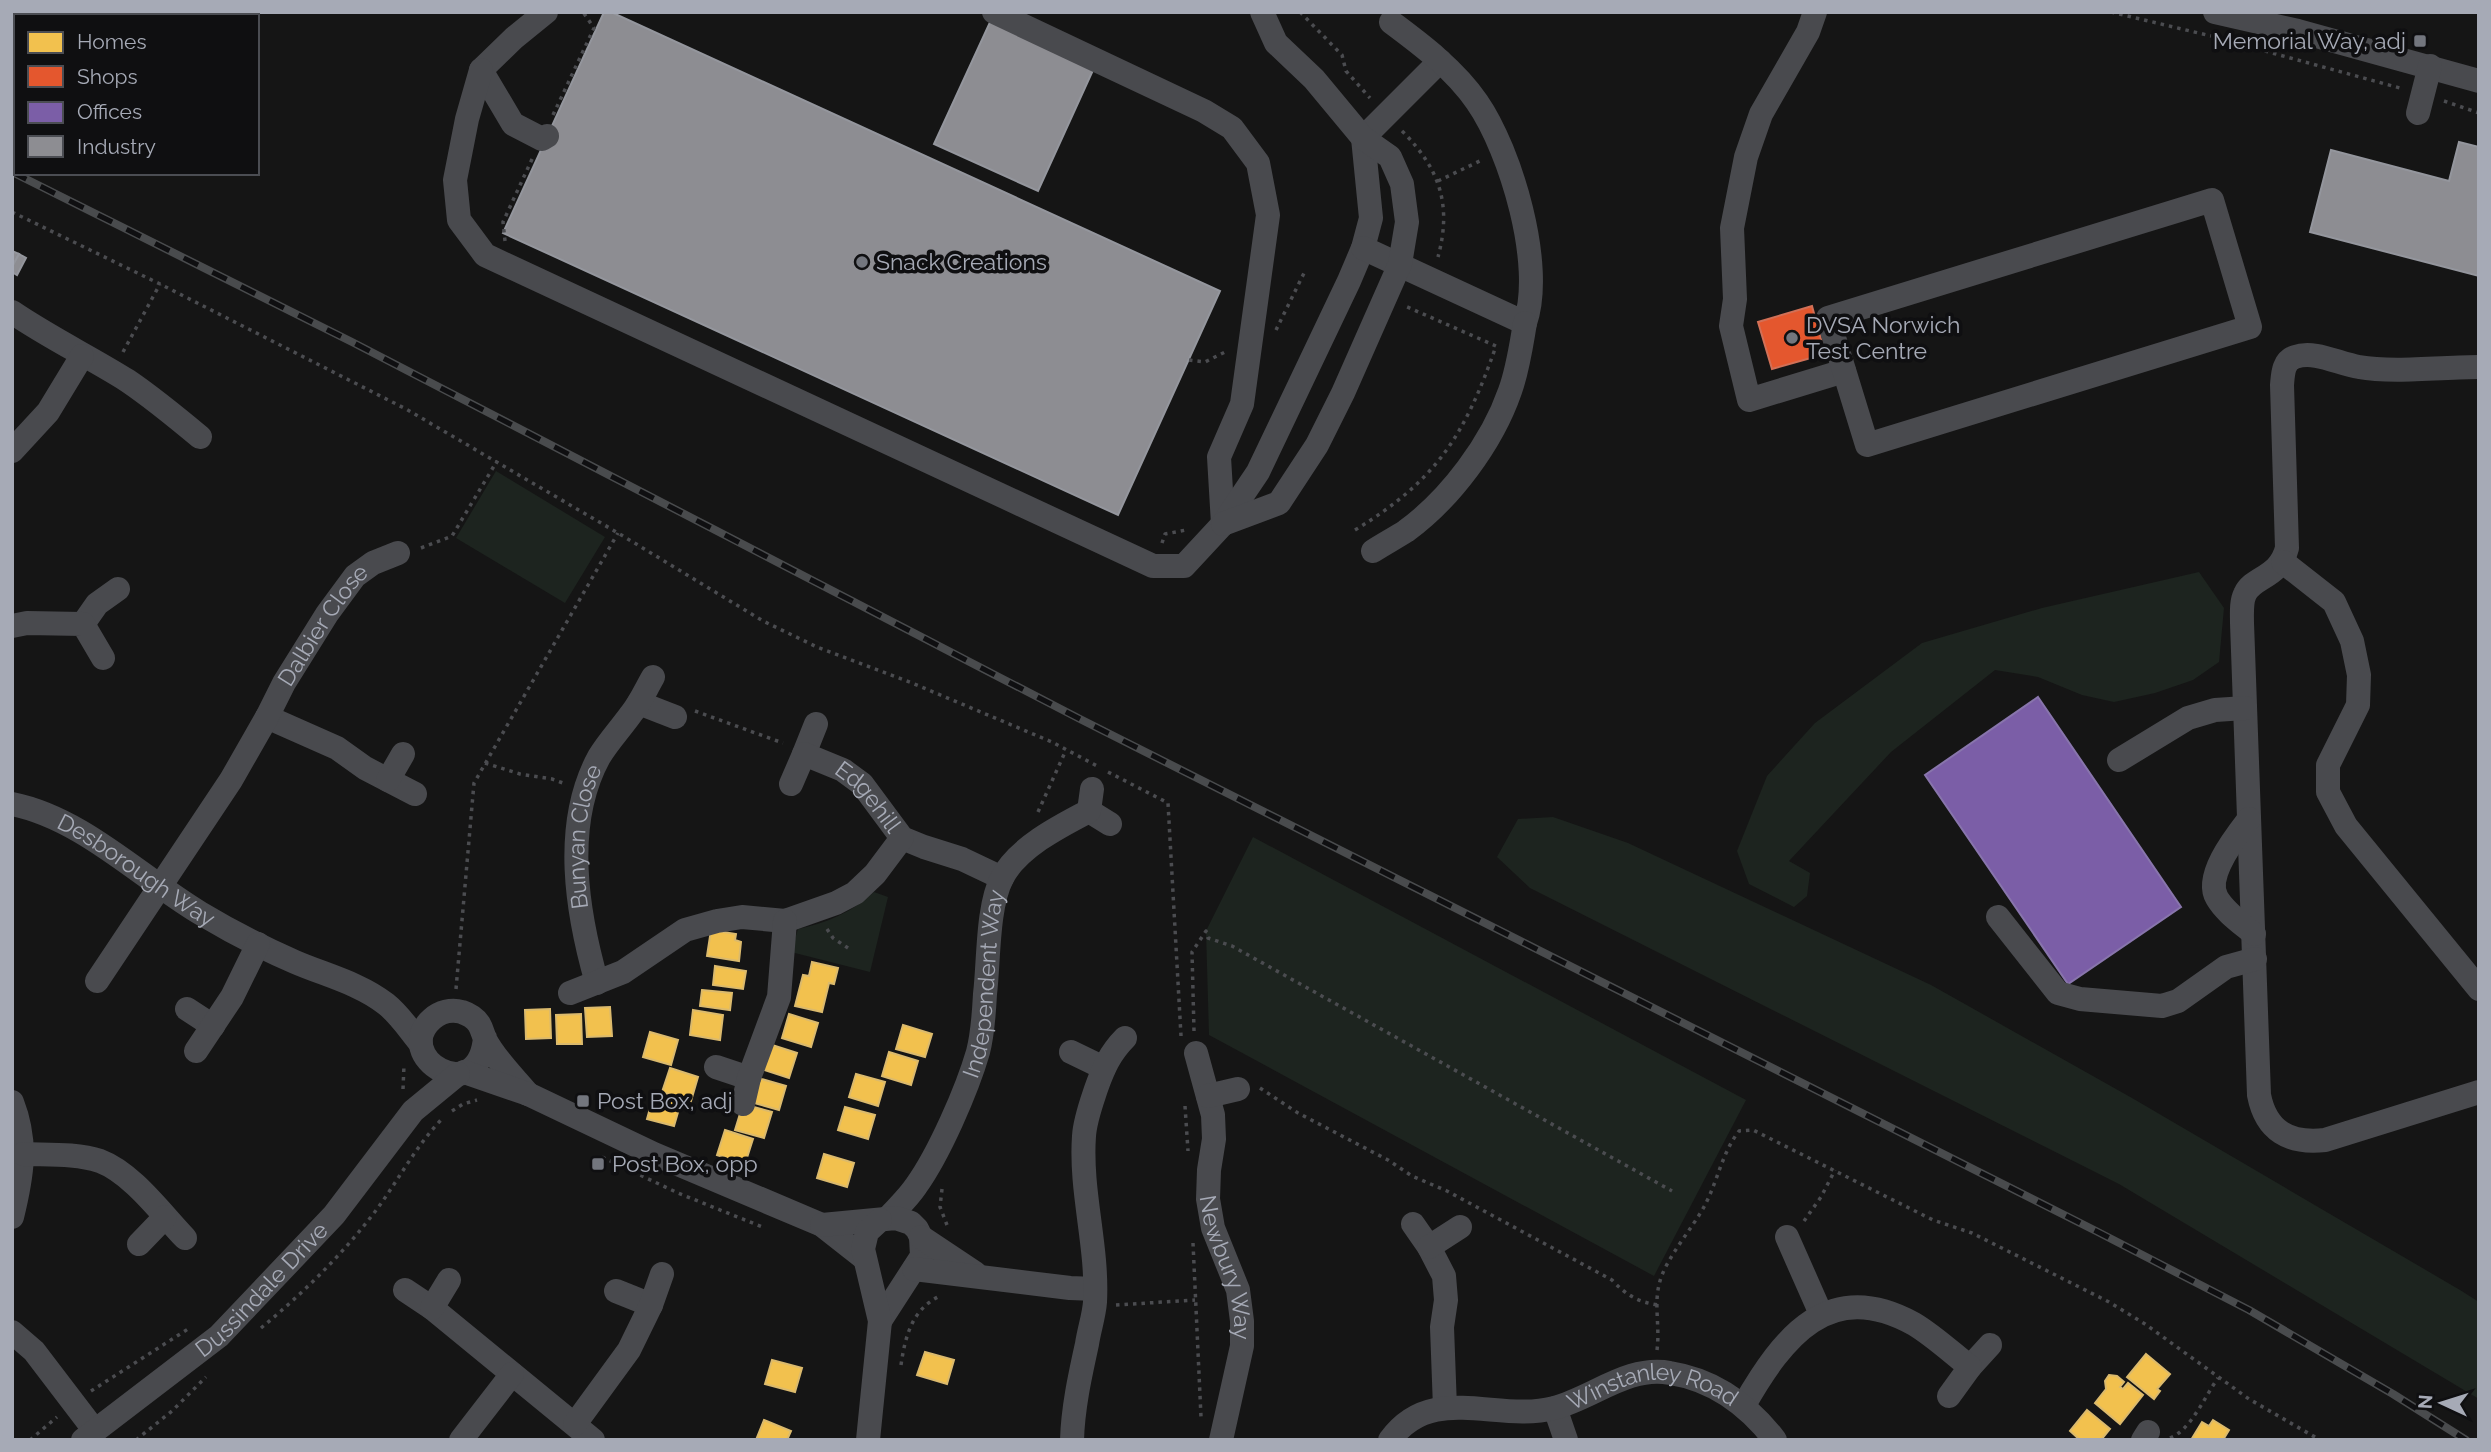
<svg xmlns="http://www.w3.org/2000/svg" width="2491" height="1452" font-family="Raleway,sans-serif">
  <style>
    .green { fill: #1d241f }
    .homes { fill: #f2c14e; stroke: #dbba6d; stroke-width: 2 }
    .shops { fill: #e4572e; stroke: #d17057; stroke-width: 2 }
    .offices { fill: #7b5ea7; stroke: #8875ac; stroke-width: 2 }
    .industry { fill: #8d8d92; stroke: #94969d; stroke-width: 2 }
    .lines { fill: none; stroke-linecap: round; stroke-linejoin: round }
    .path { stroke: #4b4c50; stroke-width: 3.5; stroke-dasharray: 3.5 5; stroke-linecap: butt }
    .minor { stroke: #494a4e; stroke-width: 24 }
    .rail-casing { stroke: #494b4d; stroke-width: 8 }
    .rail { stroke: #0f0f11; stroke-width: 5; stroke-dasharray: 16; stroke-linecap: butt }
    .poi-dot { fill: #73767e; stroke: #0f0f11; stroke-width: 2.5 }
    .labels { text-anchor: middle; stroke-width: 7; stroke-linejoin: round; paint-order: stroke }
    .poi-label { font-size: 23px; fill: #a6aab6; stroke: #0f0f11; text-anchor: start }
    .street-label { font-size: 23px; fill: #a6aab6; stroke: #0f0f11 }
  </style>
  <rect width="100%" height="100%" fill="#151515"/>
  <g class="green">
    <path d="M496 471 605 537 565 603 456 538Z"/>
    <path d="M2199 572 2224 608 2219 662 2193 680 2155 693 2114 702 2082 695 2038 677 1995 670 1891 752 1789 861 1810 873 1807 896 1794 907 1749 884 1737 851 1767 776 1815 723 1922 643 2042 608Z"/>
    <path d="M1553 817 1628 843 1931 985 2132 1098 2460 1290 2479 1302V1399L2119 1184 1530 888 1497 857 1518 819Z"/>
    <path d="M1253 837 1746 1100 1654 1276 1209 1035 1206 931Z"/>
    <path d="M874 892 888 897 870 972 791 952 798 929C827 923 852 912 874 892Z"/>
  </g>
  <g class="homes">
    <path d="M711 930 736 934 735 940 741 942 739 961 707 956Z"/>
    <path d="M812 962 838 968 834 984 829 983 822 1012 795 1006 803 975 809 976Z"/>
    <path d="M715 966 746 971 743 989 713 985Z"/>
    <path d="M702 990 732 993 730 1010 700 1006Z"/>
    <path d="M610 1007 612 1036 587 1037 585 1008Z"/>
    <path d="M550 1009 551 1038 526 1039 525 1010Z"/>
    <path d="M693 1010 723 1015 720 1040 690 1035Z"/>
    <path d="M581 1014 582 1044H557L556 1015Z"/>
    <path d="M789 1014 818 1023 811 1047 782 1038Z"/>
    <path d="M903 1025 932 1034 925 1057 896 1049Z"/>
    <path d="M650 1032 678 1040 671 1065 643 1057Z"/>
    <path d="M769 1044 797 1053 789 1078 761 1069Z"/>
    <path d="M889 1052 918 1061 911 1085 882 1076Z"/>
    <path d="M670 1068 698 1077 691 1101 662 1092Z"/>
    <path d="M856 1074 885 1082 878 1106 849 1097Z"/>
    <path d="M758 1078 786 1086 779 1110 751 1102Z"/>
    <path d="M654 1094 681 1102 674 1126 647 1119Z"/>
    <path d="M743 1104 772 1112 764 1138 735 1130Z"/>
    <path d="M845 1107 875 1115 868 1139 838 1130Z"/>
    <path d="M725 1130 753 1139 745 1164 717 1155Z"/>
    <path d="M824 1154 854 1163 847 1187 817 1178Z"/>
    <path d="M925 1352 954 1360 947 1384 917 1375Z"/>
    <path d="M2146 1354 2170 1374 2157 1389 2160 1391 2154 1399 2127 1377Z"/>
    <path d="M772 1360 802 1368 795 1392 765 1384Z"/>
    <path d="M2109 1375 2117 1376 2124 1382 2120 1387 2123 1389 2128 1383 2143 1395 2120 1424 2095 1403 2106 1389 2105 1381Z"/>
    <path d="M2087 1410 2110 1429 2101 1440H2080L2070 1431Z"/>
    <path d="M764 1420 791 1431 787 1440H756Z"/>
    <path d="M2213 1420 2229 1430 2223 1440H2191L2202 1422 2209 1426Z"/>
  </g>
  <path class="shops" d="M1812 306 1825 354 1772 369 1758 322Z"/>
  <path class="offices" d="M2038 697 2181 907 2068 984 1925 775Z"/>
  <g class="industry">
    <path d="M604 12H611L1220 291 1118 515 503 233Z"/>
    <path d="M991 20 1094 68 1038 191 934 144Z"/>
    <path d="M2459 142 2479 147V276L2310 232 2331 150 2449 181Z"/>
    <path d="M12 251 19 254 12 267Z"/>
    <path d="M19 254 26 258 17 275 12 272V267Z"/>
  </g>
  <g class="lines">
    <g class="path">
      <path d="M1300 12 1342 55 1346 71 1370 98"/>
      <path d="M2111 12 2211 36"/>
      <path d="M2232 42 2400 88"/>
      <path d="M2444 101 2479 113"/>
      <path d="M553 115 594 28 583 12"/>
      <path d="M1402 131C1440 169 1452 205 1438 257"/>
      <path d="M1438 181 1484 159"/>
      <path d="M12 212 160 284 406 409 618 533 763 621 817 647 912 683 1052 742 1099 767"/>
      <path d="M505 241 503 222 533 157"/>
      <path d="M1276 330 1306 269"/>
      <path d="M123 352 160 284"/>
      <path d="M1189 360 1205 362 1227 351"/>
      <path d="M1355 530C1437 480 1465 435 1496 346L1405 306"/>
      <path d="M1162 543 1165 534 1186 530"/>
      <path d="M421 548 452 536 497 461"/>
      <path d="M695 711 783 743"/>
      <path d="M485 763 520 774 552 779 563 783"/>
      <path d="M1108 772 1168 803 1181 1036"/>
      <path d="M1038 812 1066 750"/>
      <path d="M827 929 833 938 848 948"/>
      <path d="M456 989 474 783 618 533"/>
      <path d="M1194 1031 1192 952 1206 931 1208 938 1232 946 1672 1191"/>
      <path d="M1260 1088 1298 1113 1388 1160 1412 1176 1447 1191 1612 1280C1626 1295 1638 1302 1658 1305"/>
      <path d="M403 1089 404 1065"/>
      <path d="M1185 1106 1188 1151"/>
      <path d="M452 1111 463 1104 477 1100"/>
      <path d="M602 1157 678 1193 765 1228"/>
      <path d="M942 1189 940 1207 947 1225"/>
      <path d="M1804 1221 1821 1197 1835 1170"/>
      <path d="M1193 1243 1201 1417"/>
      <path d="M1116 1305 1195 1300"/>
      <path d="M261 1328C302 1294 341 1256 374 1213 397 1183 416 1145 443 1118"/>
      <path d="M1657 1350C1660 1328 1654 1305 1659 1285 1664 1260 1693 1228 1705 1205 1718 1180 1722 1153 1739 1131L1753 1130 1933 1220 1972 1233 2109 1302 2145 1324 2249 1399 2320 1440"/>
      <path d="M901 1365C905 1337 912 1309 940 1296"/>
      <path d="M91 1391 188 1329"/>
      <path d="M2170 1438C2191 1430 2205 1396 2218 1378"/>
      <path d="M30 1440 57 1417"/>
      <path d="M136 1440 172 1411 206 1377"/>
    </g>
    <g class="minor">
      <path d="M546 12 514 38 481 70 513 124 542 139 547 136"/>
      <path d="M994 12 1204 111 1232 128 1258 163 1268 215 1242 404 1219 457 1223 524"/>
      <path d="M1815 12 1808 32 1761 114 1746 157 1732 228 1735 299 1731 326 1749 400 1844 371"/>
      <path d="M2215 12 2298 31 2479 81"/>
      <path d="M481 70 467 119 455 180 459 220 485 255 1153 566H1184L1223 524 1258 472 1349 281 1363 248 1371 218 1363 138 1440 61"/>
      <path d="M2418 113 2430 66"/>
      <path d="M2212 200 2250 327 1867 445 1828 318Z"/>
      <path d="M1363 248 1525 323C1545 266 1511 151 1477 102 1455 70 1422 45 1391 22"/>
      <path d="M12 312C50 338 90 357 128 381 153 398 176 417 200 437"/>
      <path d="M2479 367C2444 367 2392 373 2359 367 2339 364 2315 350 2295 357 2283 361 2283 374 2282 385L2287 548C2279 579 2253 576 2245 594 2241 602 2242 614 2242 623L2259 1095C2266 1131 2289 1144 2325 1140L2479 1092"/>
      <path d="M12 451 48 412 82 356"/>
      <path d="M1223 524 1279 503 1317 445 1343 393 1400 264 1407 222 1402 184 1390 157 1363 138 1314 79 1276 43 1262 12"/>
      <path d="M1373 551C1384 544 1395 538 1406 531 1450 499 1492 443 1510 391 1518 369 1521 346 1525 323"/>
      <path d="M2283 562 2334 602 2352 641 2359 675 2358 705 2328 765V792L2346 826 2479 989"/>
      <path d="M83 624 97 604 118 589"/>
      <path d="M12 626 27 623 83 624 103 658"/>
      <path d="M639 703 675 717"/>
      <path d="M267 717 337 748 365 768 415 794"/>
      <path d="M804 754 816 724"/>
      <path d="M2119 760 2188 718 2215 710 2245 708"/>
      <path d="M388 780 403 754"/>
      <path id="s1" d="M791 784 804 754 843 770 862 784 902 838 924 847 962 859 1002 878"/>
      <path id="s2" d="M12 804C82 818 140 877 200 913 230 931 263 948 295 962 325 975 359 983 386 1004 400 1015 410 1031 421 1044"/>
      <path d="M1089 811 1110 824"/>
      <path d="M2249 819C2236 836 2204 876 2217 898 2225 912 2241 923 2254 934"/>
      <path d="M1998 917 2058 993 2080 999 2162 1006 2178 1001 2226 967 2255 959"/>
      <path id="s3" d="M97 981 231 780 267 717 284 683 327 614 355 576 373 563 398 553"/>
      <path id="s4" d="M597 983C577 913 562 825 599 757 608 742 621 728 631 714 640 703 646 689 653 677"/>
      <path d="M570 993 623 972 685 930 717 921 742 917 785 921 836 903 855 893 875 874 902 838"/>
      <path d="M187 1009 213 1026"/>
      <path d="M485 1038C478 1111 390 1056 432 1019 440 1012 451 1009 462 1012 468 1014 475 1018 479 1024 482 1029 483 1034 485 1039 495 1059 514 1077 528 1094"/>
      <path d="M196 1051 232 997 258 944"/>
      <path d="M1071 1052 1104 1068"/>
      <path id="s5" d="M1196 1053 1213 1115 1214 1139 1209 1170 1208 1199 1213 1228 1238 1290 1242 1321V1346L1221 1440"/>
      <path d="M716 1067 749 1078"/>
      <path d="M464 1072 528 1094 654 1154 822 1225 864 1258"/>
      <path d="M1208 1096 1238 1089"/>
      <path d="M12 1102C28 1143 22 1176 12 1217"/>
      <path d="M743 1104 749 1078 779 997 785 921"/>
      <path d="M23 1154C47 1155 76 1153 100 1161 132 1173 161 1213 185 1238"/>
      <path id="s6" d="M888 1218C897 1208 908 1198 916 1186 939 1154 967 1090 978 1052 983 1033 984 1013 985 994 989 961 987 907 1002 878 1017 848 1060 826 1089 811L1092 789"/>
      <path d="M1413 1224 1429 1247 1444 1276 1446 1300 1442 1327 1445 1408"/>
      <path d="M822 1225 896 1218 911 1223 917 1229 921 1237 922 1256 880 1321"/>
      <path d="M921 1237 975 1273"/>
      <path d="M1787 1237 1821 1314"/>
      <path d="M139 1244 165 1217"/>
      <path d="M1429 1247 1460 1227"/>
      <path d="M914 1269 1070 1288 1095 1289"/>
      <path d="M405 1290 432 1308 593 1440"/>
      <path d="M616 1291 651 1305"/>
      <path d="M432 1308 449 1280"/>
      <path d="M12 1332 34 1351 95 1431"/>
      <path d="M1970 1367 1990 1345"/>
      <path d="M1744 1405C1783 1337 1829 1277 1914 1324 1934 1336 1952 1353 1970 1367L1949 1396"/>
      <path d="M1555 1408 1566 1440"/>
      <path d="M575 1424 629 1350 651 1305 662 1274"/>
      <path id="s7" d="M83 1440 219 1336 334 1215 413 1111 458 1074"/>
      <path d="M461 1440 512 1374"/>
      <path d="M868 1440 880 1321 863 1249 867 1232 880 1220"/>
      <path d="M1072 1440C1073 1407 1080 1376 1087 1344 1089 1330 1094 1316 1095 1302 1098 1246 1080 1192 1084 1136 1085 1120 1091 1104 1096 1089 1103 1069 1110 1053 1125 1038"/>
      <path id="s8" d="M1390 1440C1432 1382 1497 1423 1554 1408 1593 1398 1628 1365 1670 1373 1715 1380 1748 1405 1775 1440"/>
      <path d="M2143 1440 2148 1432"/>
    </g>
    <defs>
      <path id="rail" d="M12 172 352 342 1080 719 2096 1231 2249 1310 2393 1394 2466 1440"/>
    </defs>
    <use href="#rail" class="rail-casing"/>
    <use href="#rail" class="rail"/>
  </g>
  <g class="poi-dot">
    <rect x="2413" y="34" width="14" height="14" rx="3.5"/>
    <circle cx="862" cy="262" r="7"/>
    <circle cx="1792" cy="338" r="7"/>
    <rect x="576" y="1094" width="14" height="14" rx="3.5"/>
    <rect x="591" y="1157" width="14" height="14" rx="3.5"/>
  </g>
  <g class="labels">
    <g class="poi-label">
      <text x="2406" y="49" text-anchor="end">Memorial Way, adj</text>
      <text x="876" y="270">Snack Creations</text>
      <text x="1806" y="333">DVSA Norwich<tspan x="1806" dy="26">Test Centre</tspan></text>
      <text x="597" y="1109">Post Box, adj</text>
      <text x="612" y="1172">Post Box, opp</text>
    </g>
    <g class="street-label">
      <text dy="8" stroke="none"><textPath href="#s3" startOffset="422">Dalbier Close</textPath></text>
      <text dy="8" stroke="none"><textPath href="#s1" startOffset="112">Edgehill</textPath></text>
      <text dy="8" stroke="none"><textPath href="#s4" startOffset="149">Bunyan Close</textPath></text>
      <text dy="8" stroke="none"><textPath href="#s2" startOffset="142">Desborough Way</textPath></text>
      <text dy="8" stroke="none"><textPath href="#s6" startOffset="259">Independent Way</textPath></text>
      <text dy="8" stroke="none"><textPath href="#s5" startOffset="220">Newbury Way</textPath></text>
      <text dy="8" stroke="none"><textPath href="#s7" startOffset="234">Dussindale Drive</textPath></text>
      <text dy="8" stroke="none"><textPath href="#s8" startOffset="280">Winstanley Road</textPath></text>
    </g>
  </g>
  <rect width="2491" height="1452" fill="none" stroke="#a6aab6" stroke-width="28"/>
  <rect x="14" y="14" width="245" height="161" fill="#0f0f11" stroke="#4b4d53" stroke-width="2"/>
  <rect x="28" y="32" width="35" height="21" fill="#f2c14e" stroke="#4b4d53" stroke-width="2"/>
  <text x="77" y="49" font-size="21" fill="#a6aab6">Homes</text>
  <rect x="28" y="66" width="35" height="21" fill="#e4572e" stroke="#4b4d53" stroke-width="2"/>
  <text x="77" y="84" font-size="21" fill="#a6aab6">Shops</text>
  <rect x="28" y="102" width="35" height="21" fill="#7b5ea7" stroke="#4b4d53" stroke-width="2"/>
  <text x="77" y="119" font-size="21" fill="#a6aab6">Offices</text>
  <rect x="28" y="136" width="35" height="21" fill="#8d8d92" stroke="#4b4d53" stroke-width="2"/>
  <text x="77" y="154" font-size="21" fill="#a6aab6">Industry</text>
  <g transform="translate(2442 1403) rotate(274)" stroke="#0f0f11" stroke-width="5" paint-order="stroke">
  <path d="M0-5L12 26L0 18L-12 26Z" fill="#a6aab6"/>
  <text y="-10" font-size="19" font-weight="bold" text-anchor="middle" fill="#a6aab6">N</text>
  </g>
</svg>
